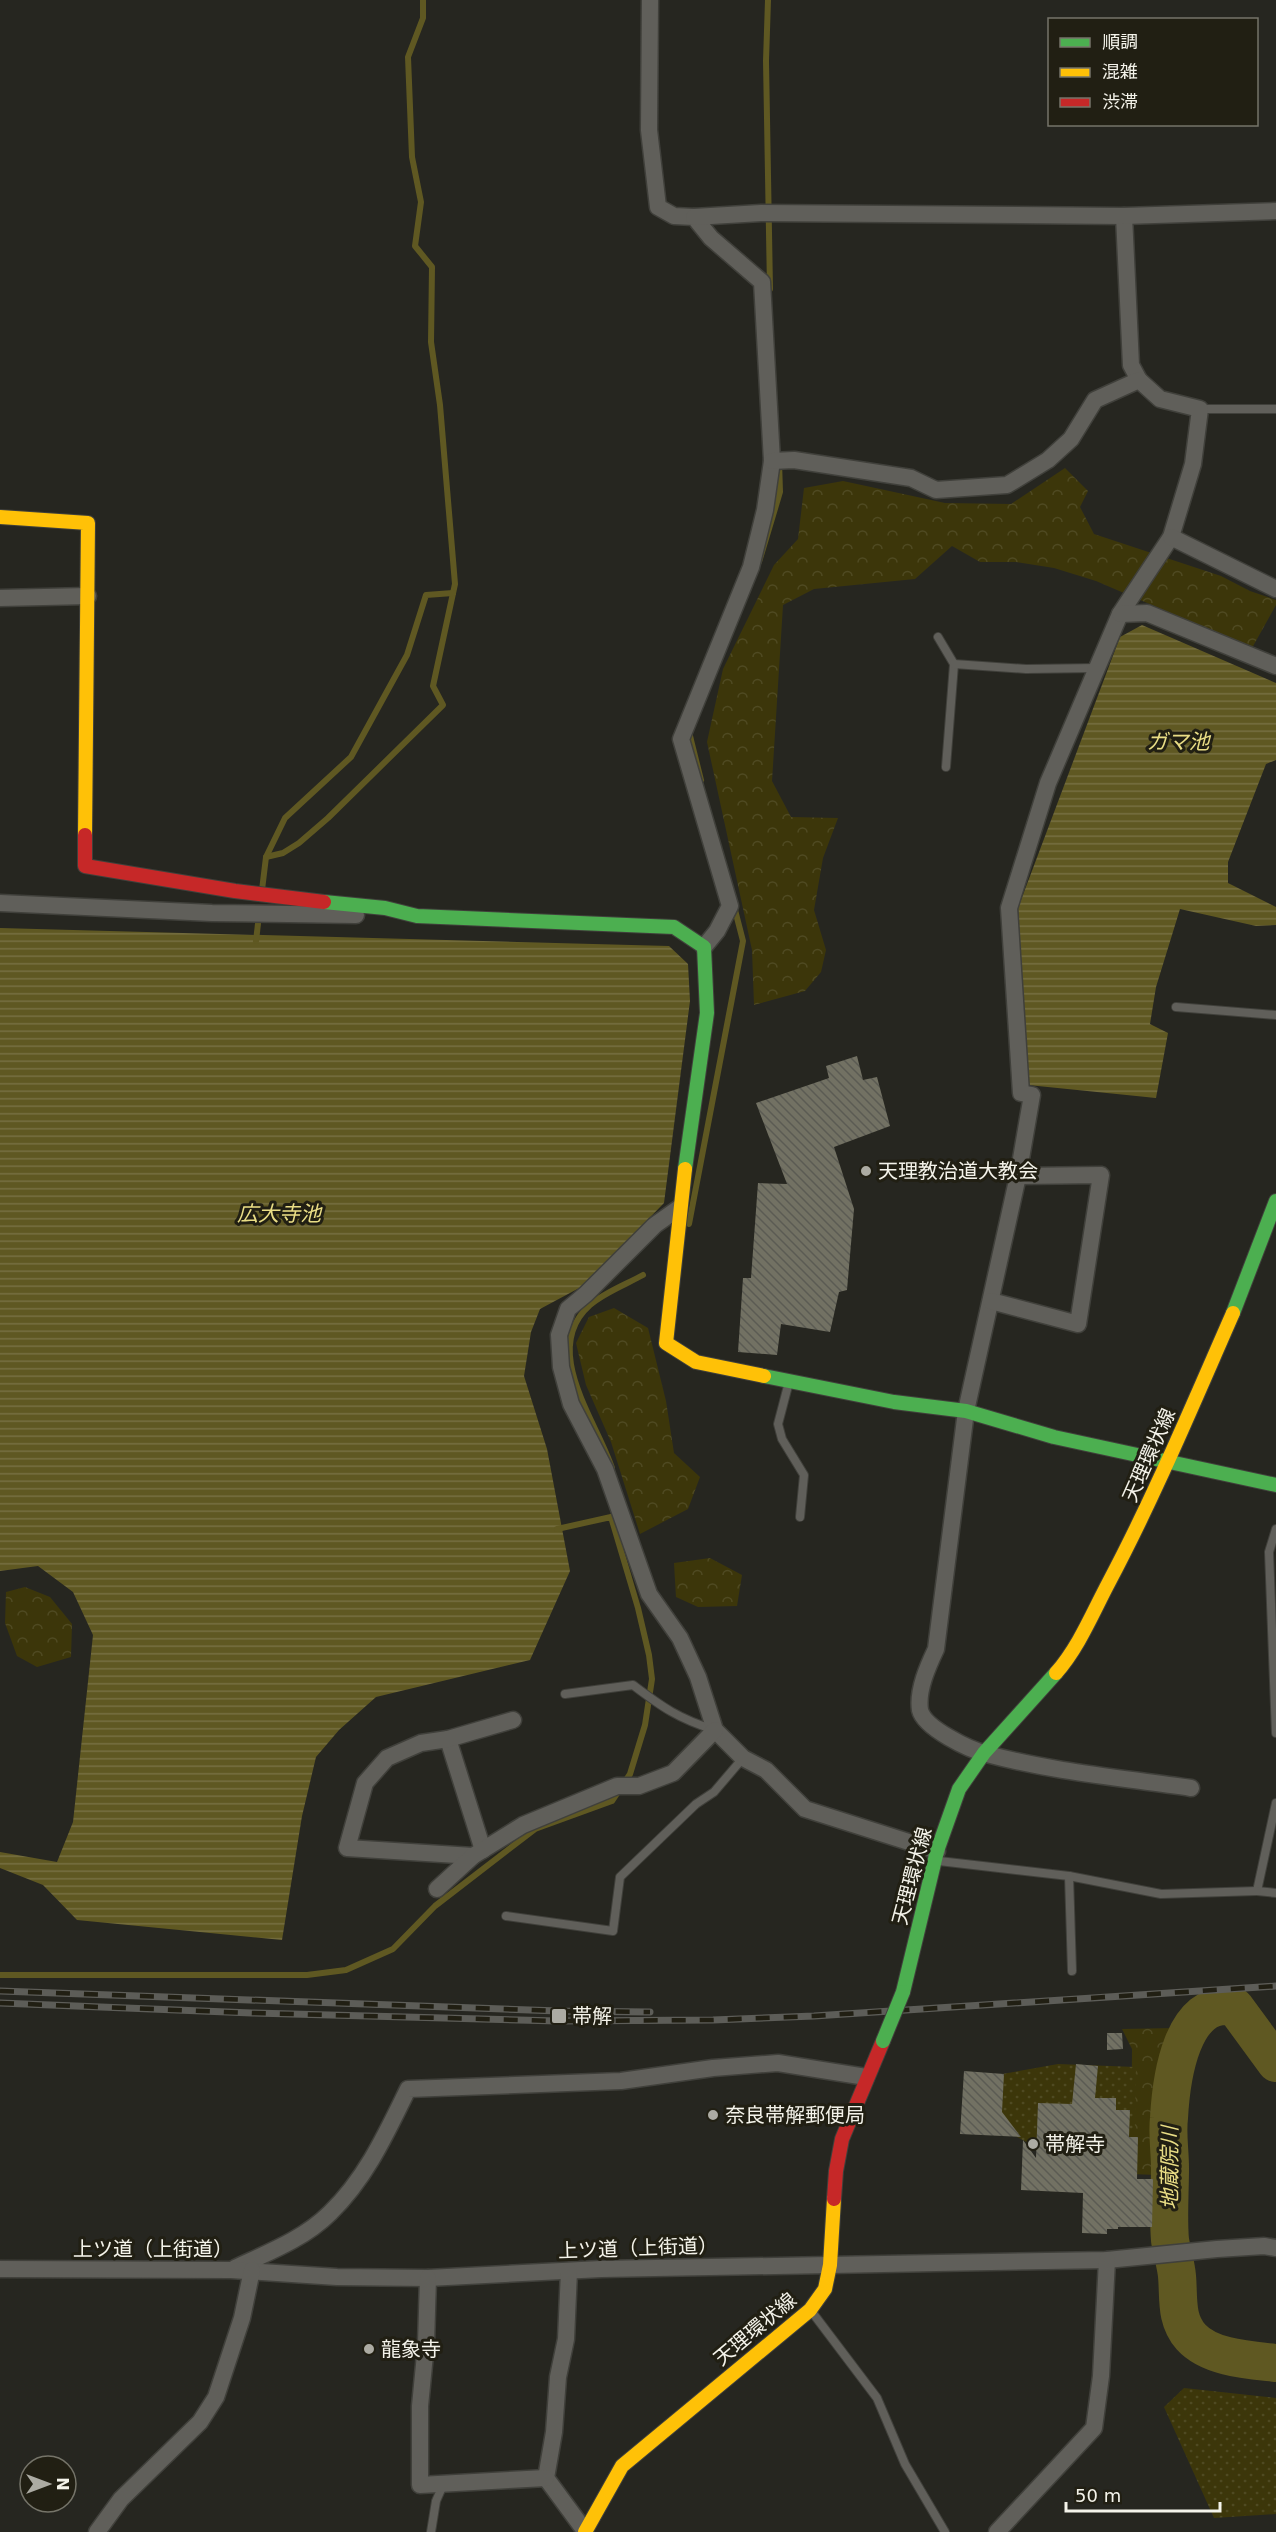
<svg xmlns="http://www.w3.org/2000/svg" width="1276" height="2532" font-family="'DejaVu Sans','Noto Sans JP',sans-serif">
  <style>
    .forest { fill: url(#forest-crowns) }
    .park { fill: url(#park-dots) }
    .water { fill: url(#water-rules) }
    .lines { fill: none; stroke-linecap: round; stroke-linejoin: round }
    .stream { stroke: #5f5822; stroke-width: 6 }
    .river { stroke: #5f5822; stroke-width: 38 }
    .building { fill: url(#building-back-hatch) }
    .lane-casing { stroke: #40403b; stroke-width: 10 }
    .street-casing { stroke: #40403b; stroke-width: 19 }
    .fast-casing { stroke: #40403b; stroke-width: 16 }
    .slow-casing { stroke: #40403b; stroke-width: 16 }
    .jam-casing { stroke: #40403b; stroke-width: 16 }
    .lane { stroke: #605f5a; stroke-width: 8 }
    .street { stroke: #605f5a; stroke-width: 16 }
    .fast { stroke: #4caf50; stroke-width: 14 }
    .slow { stroke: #ffc107; stroke-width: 14 }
    .jam { stroke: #c62828; stroke-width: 14 }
    .rail-casing { stroke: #5d5d58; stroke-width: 7 }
    .rail { stroke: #211f13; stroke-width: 4.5; stroke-dasharray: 14; stroke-linecap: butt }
    .fast-bridge-casing { stroke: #40403b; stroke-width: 16; stroke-linecap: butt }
    .fast-bridge { stroke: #4caf50; stroke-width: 14 }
    .poi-dot { fill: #acaba3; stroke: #211f13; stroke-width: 2 }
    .labels { text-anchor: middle; stroke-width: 6; stroke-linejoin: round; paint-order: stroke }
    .poi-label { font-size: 20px; fill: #f4f3ea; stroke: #211f13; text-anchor: start }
    .street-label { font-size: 20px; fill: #f4f3ea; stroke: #211f13 }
    .water-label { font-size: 21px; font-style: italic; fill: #e9dd85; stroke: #211f13 }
  </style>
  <defs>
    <pattern id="forest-crowns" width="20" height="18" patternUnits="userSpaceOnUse" patternTransform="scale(1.5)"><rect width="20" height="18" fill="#3c360a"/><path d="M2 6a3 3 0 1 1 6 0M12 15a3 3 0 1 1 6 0" fill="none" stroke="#4f4a22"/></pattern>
    <pattern id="park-dots" width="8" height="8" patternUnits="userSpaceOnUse" patternTransform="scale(1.5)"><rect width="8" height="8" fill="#3c360a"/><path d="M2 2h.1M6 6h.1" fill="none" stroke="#4f4a22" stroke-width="1.8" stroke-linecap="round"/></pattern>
    <pattern id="water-rules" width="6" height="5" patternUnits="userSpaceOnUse" patternTransform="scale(1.5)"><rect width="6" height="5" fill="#5f5822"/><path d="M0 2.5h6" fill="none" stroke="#777042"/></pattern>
    <pattern id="building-back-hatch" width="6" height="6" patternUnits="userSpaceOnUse" patternTransform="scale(1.5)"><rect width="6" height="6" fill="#727163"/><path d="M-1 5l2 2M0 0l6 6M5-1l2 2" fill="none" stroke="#5b5b53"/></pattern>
  </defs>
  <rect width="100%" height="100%" fill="#262620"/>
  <g class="forest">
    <path d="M1065 468 1088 491 1080 507 1094 534 1221 576 1250 591 1276 600V605L1252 648 1096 581 1054 568 1016 562H980L952 546 915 579 814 589 783 605 772 781 791 817 838 818 823 858 814 910 826 950 821 972 805 991 754 1005 752 950 707 742 723 669 774 565 798 539 804 488 843 481 945 503 1011 504Z"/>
    <path d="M614 1308 648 1328 666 1401 674 1453 700 1477 688 1509 640 1534 611 1442 586 1385 576 1343 589 1317Z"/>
    <path d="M710 1558 742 1575 737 1606 698 1607 676 1597 674 1563Z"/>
    <path d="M25 1587 50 1597 72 1624 71 1657 37 1667 17 1656 5 1623 6 1592Z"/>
    <path d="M1175 2028 1159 2072 1157 2175 1131 2174 1132 2049 1122 2029Z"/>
  </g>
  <g class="park">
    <path d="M1058 2064 1136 2067 1134 2170 1070 2167 998 2126 1002 2074Z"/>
    <path d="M1184 2388 1276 2398V2514L1214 2518 1164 2407Z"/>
  </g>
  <g class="water">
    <path d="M1142 625 1276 683V760L1266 764 1228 862V883L1276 907V925L1256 926 1180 909 1156 987 1150 1024 1168 1033 1156 1098 1028 1085 1018 908 1120 637Z"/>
    <path d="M0 928 669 946 688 964 690 1001 664 1203 583 1286 540 1309 531 1332 524 1376 547 1449 570 1571 530 1660 376 1697 339 1730 316 1757 302 1816 282 1940 77 1920 43 1885 0 1868V1852L57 1862 73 1822 93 1635 73 1592 38 1566 0 1571Z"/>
  </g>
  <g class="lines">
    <g class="stream">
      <path d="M768 0 766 61 770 289"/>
      <path d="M759 562 780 492 779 461"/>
      <path d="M689 732 701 780"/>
      <path d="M266 857 283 853 299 843 328 818 443 705 433 686 455 584 440 405 431 342 432 267 415 246 421 202 412 157 408 57 423 18V0"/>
      <path d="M262 890 266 857 285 818 351 757 407 655 426 595 453 593"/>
      <path d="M256 941 259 915"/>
      <path d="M689 1224 743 941 734 906"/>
      <path d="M612 1468C596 1420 540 1349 590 1305 605 1292 627 1284 643 1275"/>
      <path d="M0 1975H307L346 1970 393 1949 435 1906 535 1829 612 1801 630 1774 645 1725 652 1679 649 1655 638 1608 611 1517 557 1529"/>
    </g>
    <path class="river" d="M1276 2063 1235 2007C1181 1996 1171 2081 1169 2118 1167 2134 1170 2151 1170 2168 1170 2192 1168 2217 1170 2240 1172 2253 1176 2264 1177 2276 1179 2297 1175 2319 1191 2337 1210 2358 1249 2360 1276 2363"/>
  </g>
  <g class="building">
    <path d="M857 1056 863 1080 877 1077 890 1126 834 1147 854 1209 847 1290 839 1292 830 1332 781 1324 777 1355 738 1352 743 1278H751L758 1183 787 1184 756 1103 829 1078 826 1066Z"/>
    <path d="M1107 2033H1122L1123 2049 1107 2050Z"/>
    <path d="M1076 2064 1098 2066 1095 2098H1116V2110H1130L1129 2137H1138L1137 2179H1153L1152 2227H1118V2229H1107V2234L1082 2233 1083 2193 1021 2190 1023 2140 1036 2158 1038 2103 1072 2104Z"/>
    <path d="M964 2071 1004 2074 1002 2112 1021 2137 960 2134Z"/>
  </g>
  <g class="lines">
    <defs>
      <g id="lane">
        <path d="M1200 409H1276"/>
        <path d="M938 637 954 664 946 767"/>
        <path d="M954 664 1026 669 1097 668"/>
        <path d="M1176 1007 1276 1015"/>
        <path d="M789 1382 778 1424 782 1439 804 1475 800 1517"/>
        <path d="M1276 1529 1269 1552 1276 1733"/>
        <path d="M565 1694 633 1685C662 1707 679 1719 715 1730"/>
        <path d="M1276 1803 1257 1891 1276 1893"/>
        <path d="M939 1861 1069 1876 1161 1894 1257 1891"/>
        <path d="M1069 1876 1072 1971"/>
        <path d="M506 1916 613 1931 620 1877 696 1804 714 1792 743 1758"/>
        <path d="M812 2312 877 2398 905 2464 945 2532"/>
        <path d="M431 2532 436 2501 444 2483"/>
      </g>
      <g id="street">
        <path d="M650 0 649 130 658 207 674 216 694 217 711 238 762 282 772 461 765 510 751 567 681 739 730 906 717 931 704 947"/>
        <path d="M1124 216 1131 365 1139 380"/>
        <path d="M694 217 761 213 1124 216 1276 211"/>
        <path d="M772 461 794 460 911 478 936 490 1007 485 1048 460 1071 439 1095 400 1139 380 1160 399 1200 409 1193 464 1171 537 1120 614 1048 783 1009 908 1021 1093 1032 1095 1018 1176 966 1411 936 1649C928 1666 917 1690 920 1710 924 1728 970 1750 987 1754 1054 1772 1124 1778 1191 1788"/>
        <path d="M1171 537 1276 589"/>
        <path d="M0 598 88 596"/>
        <path d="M1120 614 1147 613 1276 666"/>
        <path d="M0 903 212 913 356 915"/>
        <path d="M679 1208 655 1225 586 1294 568 1309 559 1335 561 1367 571 1404 605 1469 649 1594 680 1638 698 1677 715 1730 743 1758 766 1770 805 1809 937 1851"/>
        <path d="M991 1301 1078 1324 1101 1175 1018 1176"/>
        <path d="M448 1739 483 1850"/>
        <path d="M473 1856 347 1848 365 1783 387 1758 421 1743 448 1739 513 1720"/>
        <path d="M437 1889 473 1856 523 1825 617 1786H639L673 1773 715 1730"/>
        <path d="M235 2268C267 2253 304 2239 330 2213 366 2178 386 2134 408 2089L621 2081 713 2068 778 2063 866 2077"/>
        <path d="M0 2269 231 2270 337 2277 428 2278 601 2269 1107 2260 1217 2249 1264 2246 1276 2248"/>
        <path d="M569 2271 566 2339 558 2377 554 2432 546 2478 585 2531"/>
        <path d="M428 2278 426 2344 420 2406V2485L546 2478"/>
        <path d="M97 2532 121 2499 200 2422 216 2397 242 2318 252 2270"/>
        <path d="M997 2532 1094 2428 1101 2376 1107 2260"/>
      </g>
      <g id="fast">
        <path d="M324 902 385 908 417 916 674 927 704 947 707 1013 685 1169"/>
        <path d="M1233 1313 1276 1201"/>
        <path d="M764 1376 894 1402 966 1411 1054 1437 1276 1485"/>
        <path d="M903 1992 937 1851 959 1789 984 1753 1056 1673"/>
      </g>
      <g id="slow">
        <path d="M0 517 88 523 85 835"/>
        <path d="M685 1169 666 1343 696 1362 764 1376"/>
        <path d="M1056 1673C1079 1647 1093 1612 1109 1582 1155 1495 1193 1404 1233 1313"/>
        <path d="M585 2532 622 2466 810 2310 825 2289 830 2265 834 2199"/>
      </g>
      <g id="jam">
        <path d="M85 835V866L235 891 324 902"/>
        <path d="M834 2199 836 2171 842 2139 883 2041"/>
      </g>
    </defs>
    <use href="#lane" class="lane-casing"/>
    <use href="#street" class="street-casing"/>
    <use href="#fast" class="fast-casing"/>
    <use href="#slow" class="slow-casing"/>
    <use href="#jam" class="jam-casing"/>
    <use href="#lane" class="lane"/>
    <use href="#street" class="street"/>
    <use href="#fast" class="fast"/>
    <use href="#slow" class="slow"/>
    <use href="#jam" class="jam"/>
    <defs>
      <g id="rail">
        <path d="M0 1991 559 2011 650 2012"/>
        <path d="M0 2003 252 2013 558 2021 713 2020 814 2016 1276 1986"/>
      </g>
    </defs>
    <use href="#rail" class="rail-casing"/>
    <use href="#rail" class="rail"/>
    <defs>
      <path id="fast-bridge" d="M883 2041 903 1992"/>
    </defs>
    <use href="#fast-bridge" class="fast-bridge-casing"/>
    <use href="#fast-bridge" class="fast-bridge"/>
  </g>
  <g class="poi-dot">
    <circle cx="866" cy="1171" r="6"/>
    <rect x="551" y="2008" width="16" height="16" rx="3"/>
    <circle cx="713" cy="2115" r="6"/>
    <circle cx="1033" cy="2144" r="6"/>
    <circle cx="369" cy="2349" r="6"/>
  </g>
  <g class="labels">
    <g class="poi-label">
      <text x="878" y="1178">天理教治道大教会</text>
      <text x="572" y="2023">帯解</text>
      <text x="725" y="2122">奈良帯解郵便局</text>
      <text x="1045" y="2151">帯解寺</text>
      <text x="381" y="2356">龍象寺</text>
    </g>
    <g class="street-label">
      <text transform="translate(1149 1455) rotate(-66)" y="7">天理環状線</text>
      <text transform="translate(912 1876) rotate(-75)" y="7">天理環状線</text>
      <text transform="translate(638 2248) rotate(-2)" y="7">上ツ道（上街道）</text>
      <text x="153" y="2256">上ツ道（上街道）</text>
      <text transform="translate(755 2329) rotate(-40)" y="7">天理環状線</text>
    </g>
    <g class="water-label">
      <text x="1178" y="749">ガマ池</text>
      <text x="279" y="1221">広大寺池</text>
      <text transform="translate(1170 2168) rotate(-90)" y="7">地蔵院川</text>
    </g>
  </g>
  <rect x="1048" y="18" width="210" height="108" fill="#211f13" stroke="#757469" stroke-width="1.5"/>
  <rect x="1060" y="38" width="30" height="9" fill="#4caf50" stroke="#757469" stroke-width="1.5"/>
  <text x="1102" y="48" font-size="18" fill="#f4f3ea">順調</text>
  <rect x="1060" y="68" width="30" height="9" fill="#ffc107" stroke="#757469" stroke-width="1.5"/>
  <text x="1102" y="78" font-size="18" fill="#f4f3ea">混雑</text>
  <rect x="1060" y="98" width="30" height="9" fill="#c62828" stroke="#757469" stroke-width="1.5"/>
  <text x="1102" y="108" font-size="18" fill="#f4f3ea">渋滞</text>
  <g transform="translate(48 2484) rotate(90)"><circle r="28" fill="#211f13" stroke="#757469" stroke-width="1.5"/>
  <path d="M0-4.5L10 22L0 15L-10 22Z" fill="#acaba3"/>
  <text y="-9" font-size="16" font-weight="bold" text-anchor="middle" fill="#f4f3ea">N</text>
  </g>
  <path d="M1066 2502v9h154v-9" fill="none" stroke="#f4f3ea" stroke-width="3"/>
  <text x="1075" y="2502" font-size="18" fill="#f4f3ea" stroke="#211f13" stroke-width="4.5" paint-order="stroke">50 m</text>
</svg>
